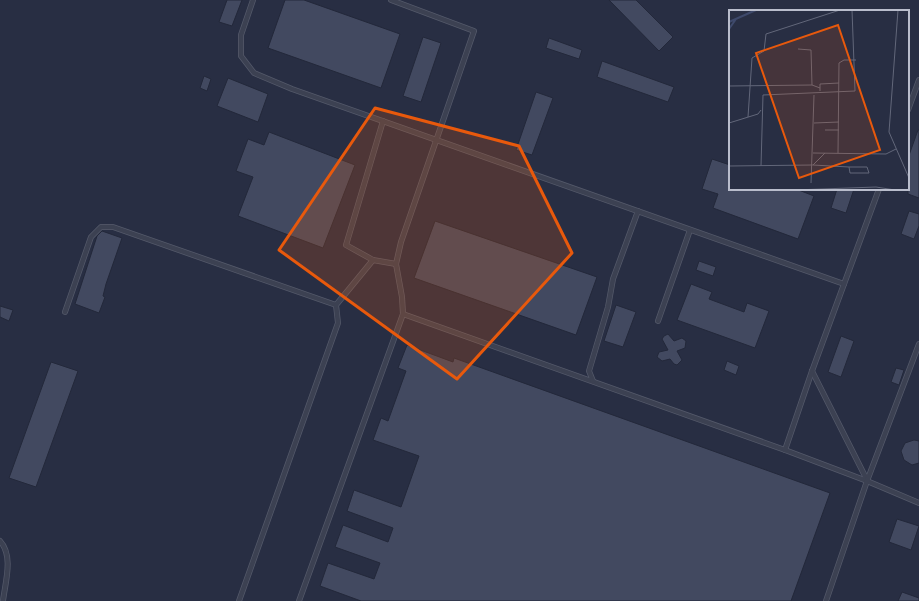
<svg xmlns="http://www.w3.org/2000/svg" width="919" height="601" font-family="Mulish,sans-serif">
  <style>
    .building { fill: #424960; stroke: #23283a }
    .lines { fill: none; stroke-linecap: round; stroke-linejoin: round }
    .service-casing { stroke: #54596a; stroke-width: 6 }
    .service { stroke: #3c4152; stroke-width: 4.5 }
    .marked { fill: #e8590c; fill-opacity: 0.2; stroke: #e8590c; stroke-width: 3; stroke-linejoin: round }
    .inset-river { fill: none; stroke: #3e496b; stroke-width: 2 }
    .inset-road { fill: none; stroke: #62677a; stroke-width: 1 }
    .view { fill: #e8590c; fill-opacity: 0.15; stroke: #e8590c; stroke-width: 2 }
    .inset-edge { fill: none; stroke: #b9bdcc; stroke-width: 2 }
  </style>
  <rect width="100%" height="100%" fill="#282e43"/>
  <g class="building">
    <path d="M227 0H242L232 26 219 22Z"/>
    <path d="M285 0H304L400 34 381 88 268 48Z"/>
    <path d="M609 0H636L673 37 659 51Z"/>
    <path d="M423 37 441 43 421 102 403 96Z"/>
    <path d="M549 38 582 50 579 59 546 48Z"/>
    <path d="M602 61 674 87 668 102 597 77Z"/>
    <path d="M204 76 211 79 207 91 200 88Z"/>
    <path d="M228 78 268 94 258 122 217 106Z"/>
    <path d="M536 92 553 98 532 155 516 150Z"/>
    <path d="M918 130H919V198L908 194V158Z"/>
    <path d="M269 132 355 165 323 248 238 216 253 177 236 171 248 139 264 145Z"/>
    <path d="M712 159 730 165V189H796L814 196 798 239 713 208 718 194 702 189Z"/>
    <path d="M837 189H854L846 213 831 208Z"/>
    <path d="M909 211 919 214V226L914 239 901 234Z"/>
    <path d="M435 221 597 277 576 335 414 278Z"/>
    <path d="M102 231 122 238 106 284 103 296 105 297 99 313 75 304 97 236Z"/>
    <path d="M699 261 716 267 713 276 696 270Z"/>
    <path d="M691 284 712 292 709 299 744 312 747 303 769 311 755 348 677 320Z"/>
    <path d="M616 305 636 312 623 347 604 341Z"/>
    <path d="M0 306 13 310 9 321 0 317Z"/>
    <path d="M668 334 674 341 682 338 686 341 685 348 677 351 682 360 677 365 674 364 670 359 662 361 657 357 659 352 668 350 662 339 664 336Z"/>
    <path d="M841 336 854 341 841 377 828 372Z"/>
    <path d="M407 345 453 362 454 358 830 493 791 601H361L320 586 328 563 374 579 380 563 335 547 343 525 388 542 393 528 347 511 354 490 401 507 419 456 373 440 381 418 388 421 406 371 398 368Z"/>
    <path d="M727 361 739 366 736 375 724 370Z"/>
    <path d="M51 362 78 371 36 487 9 478Z"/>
    <path d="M896 368 904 370 899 385 891 382Z"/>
    <path d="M914 440 919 441V463L912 465 904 460 901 451 905 443Z"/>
    <path d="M897 519 919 526 911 550 889 542Z"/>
    <path d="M902 592 919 598V601H898Z"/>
  </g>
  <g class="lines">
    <defs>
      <g id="service">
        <path d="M253 0 241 35V56L254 73 292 89 844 284"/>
        <path d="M908 110 919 80"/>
        <path d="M373 260 346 245 383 121"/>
        <path d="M65 312 91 237 101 227H113L336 305"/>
        <path d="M403 314 785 450 867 481 919 503"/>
        <path d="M658 321 690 230"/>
        <path d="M812 371 867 480"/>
        <path d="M593 381 589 371 608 307 613 279 638 211"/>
        <path d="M785 450 812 371 879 189"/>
        <path d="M0 541C14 556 5 583 3 601"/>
        <path d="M239 601 338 323 336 305 373 260 396 264"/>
        <path d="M299 601 403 314 402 297 396 264 401 242 474 31 391 0"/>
        <path d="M826 601 867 481 919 344"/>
      </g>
    </defs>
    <use href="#service" class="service-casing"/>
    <use href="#service" class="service"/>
  </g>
  <path class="marked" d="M375 108 519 146 572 253 457 379 279 250Z"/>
  <g transform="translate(729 10)">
    <rect width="180" height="180" fill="#282e43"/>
    <path class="inset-river" d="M0 12 27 0M0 19 7 9"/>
    <path class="inset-road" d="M169 0 160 122 180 168M69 39 82 40 83 75M0 76 83 75 91 78V81M91 78V74L110 73M19 107 23 48 35 41 37 24 111 0M0 113 29 104 32 100M85 113 110 112M96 120H110M84 143 157 144 167 139M109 143 110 53 115 50H127M84 155 96 143M0 156 84 155 120 157H138L140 163H121L120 157M32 156 34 85 126 81 123 0M82 173 85 85M65 180 147 177 166 180"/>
    <path class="view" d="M109 15 151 140 70 168 27 43Z"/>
    <rect width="180" height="180" class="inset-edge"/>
  </g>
</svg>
